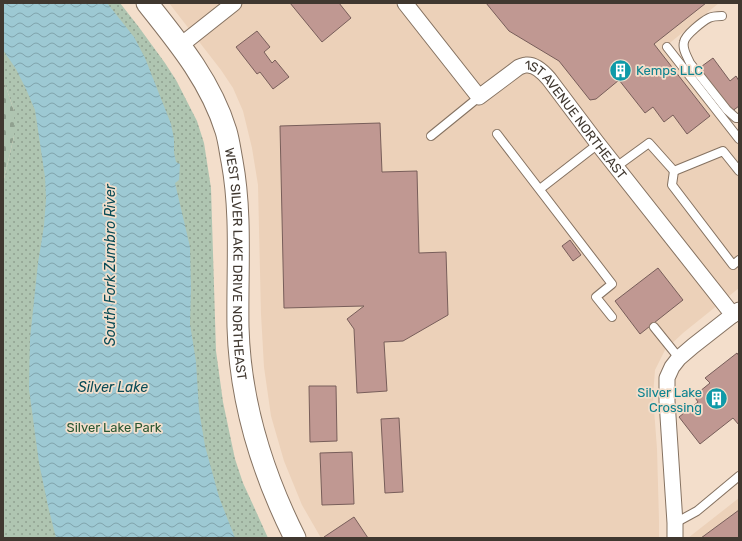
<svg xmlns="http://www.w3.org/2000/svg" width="742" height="541" font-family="Rubik,sans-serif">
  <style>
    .built { fill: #ecd1b9 }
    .cemetery { fill: url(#cemetery-stones) }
    .park { fill: url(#park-dots) }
    .water { fill: url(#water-waves) }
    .building { fill: #c09892; stroke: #785e5a }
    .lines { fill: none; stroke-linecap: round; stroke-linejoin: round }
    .lane-casing { stroke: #857261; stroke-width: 10 }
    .street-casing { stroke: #857261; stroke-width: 17 }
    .secondary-casing { stroke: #857261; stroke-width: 23 }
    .lane { stroke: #fff; stroke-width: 8 }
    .street { stroke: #fff; stroke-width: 15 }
    .secondary { stroke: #fff; stroke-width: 21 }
    .labels { text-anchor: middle; stroke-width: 3.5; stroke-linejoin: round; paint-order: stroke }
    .culture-label { font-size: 13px; fill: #0d838f; stroke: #f3decb; text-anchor: start }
    .street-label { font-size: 13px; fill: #403830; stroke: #f3decb }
    .park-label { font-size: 13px; fill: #285631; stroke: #f3decb }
    .water-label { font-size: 14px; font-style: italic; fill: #094b56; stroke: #f3decb }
  </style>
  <defs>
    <pattern id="cemetery-stones" width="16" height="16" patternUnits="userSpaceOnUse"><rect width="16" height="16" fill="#afc5b1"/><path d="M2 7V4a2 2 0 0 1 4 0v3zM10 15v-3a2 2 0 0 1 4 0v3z" fill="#90a190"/></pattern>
    <pattern id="park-dots" width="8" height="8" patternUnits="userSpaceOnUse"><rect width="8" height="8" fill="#afc5b1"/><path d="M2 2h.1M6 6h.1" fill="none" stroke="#90a190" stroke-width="1.8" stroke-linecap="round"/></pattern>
    <pattern id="water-waves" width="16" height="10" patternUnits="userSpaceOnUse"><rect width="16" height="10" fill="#9dc9d3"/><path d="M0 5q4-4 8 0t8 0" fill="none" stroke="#81a4ac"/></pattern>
  </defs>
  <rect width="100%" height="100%" fill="#f3decb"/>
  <g class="built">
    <path d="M169 3H719L666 46 739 139V288L683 333 665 350 655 370 653 396 657 449 659 520V538H321L302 505 284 461 271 416 264 367 261 314 258 185 252 148 243 111 233 88 221 70Z"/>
    <path d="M739 498V538H688Z"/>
  </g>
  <path class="cemetery" d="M3 82 6 87 14 111V136L3 183Z"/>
  <path class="park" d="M3 3H120L138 26 165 63 176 80 197 121 204 143 211 188 216 351 223 402 235 459 243 483 254 507 268 538H3V183L14 136V111L6 87 3 82Z"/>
  <path class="water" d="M3 3H107L134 37 145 58 171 124 174 139V153L176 162 180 164 179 180 175 183 190 247 191 289 190 324 196 362 199 410 205 446 219 497 235 538H56L48 506 39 463 29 389 30 339 38 263 44 226 46 199 45 177 35 110 26 89 16 69 3 50Z"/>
  <g class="building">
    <path d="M290 3H339L351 18 322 42Z"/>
    <path d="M486 3H706L654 44 710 116 687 134 673 115 664 122 653 107 645 113 619 80 596 99 590 100 559 61 509 31Z"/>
    <path d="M257 31 270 47 264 52 272 63 275 60 289 77 273 89 260 72 257 74 236 47Z"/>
    <path d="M713 58 730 81 736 76 739 81V106L731 112 698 69Z"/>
    <path d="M380 123 382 172 417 171 419 253 446 252 448 315 403 341 384 342 387 391 357 393 354 329 347 319 364 306 284 308 280 126Z"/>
    <path d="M570 240 581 255 573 261 562 246Z"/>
    <path d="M658 268 683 300 640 334 615 301Z"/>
    <path d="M737 353 739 356V425L733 418 700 444 679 417 698 402 694 396 710 383 705 378Z"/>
    <path d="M309 386H336L337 441 310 442Z"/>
    <path d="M399 418 403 492 385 493 381 419Z"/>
    <path d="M352 452 354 504 322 505 320 453Z"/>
    <path d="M739 510V538H701Z"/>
    <path d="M354 517 368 538H324V537Z"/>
  </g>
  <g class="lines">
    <defs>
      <g id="lane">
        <path d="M722 16C718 16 713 16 709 18 703 21 685 35 684 42 682 49 687 56 690 63L727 110 736 118H739"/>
        <path d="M667 47 739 139"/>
        <path d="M497 134 612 284 596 297 612 317"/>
        <path d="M431 136 479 97"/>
        <path d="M616 167 649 143 674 171 723 151 739 171"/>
        <path d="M674 171 672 185 733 265 739 260"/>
        <path d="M540 189 598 144"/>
        <path d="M654 327 679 358"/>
        <path d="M675 523 697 511 739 476"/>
      </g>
      <g id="street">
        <path id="s1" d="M405 3 479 97 519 67C522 66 524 65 526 65 535 64 544 73 549 79L598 144 733 315"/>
        <path d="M181 45 234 3"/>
        <path d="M675 538V523L667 401V378L672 367 679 358 693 346 739 310"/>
      </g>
      <g id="secondary">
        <path id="s2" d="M147 3C179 43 211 82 226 131 229 141 230 151 232 161 242 215 237 271 238 327 240 401 262 472 295 538"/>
      </g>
    </defs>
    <use href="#lane" class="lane-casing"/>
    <use href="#street" class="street-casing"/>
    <use href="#secondary" class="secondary-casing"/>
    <use href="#lane" class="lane"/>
    <use href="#street" class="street"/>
    <use href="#secondary" class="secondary"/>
  </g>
  <defs>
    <symbol id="building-disc" viewBox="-11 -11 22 22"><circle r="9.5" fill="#0f9aa8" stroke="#f3decb"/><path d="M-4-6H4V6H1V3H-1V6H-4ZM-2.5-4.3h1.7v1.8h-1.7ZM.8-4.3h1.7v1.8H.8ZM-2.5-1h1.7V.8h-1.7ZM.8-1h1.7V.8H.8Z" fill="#fff"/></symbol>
  </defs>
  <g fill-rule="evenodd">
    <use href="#building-disc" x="608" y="58" width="25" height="25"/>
    <use href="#building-disc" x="704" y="386" width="25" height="25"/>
  </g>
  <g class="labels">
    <g class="culture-label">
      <text x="636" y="75">Kemps LLC</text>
      <text x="702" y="397" text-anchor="end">Silver Lake<tspan x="702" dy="15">Crossing</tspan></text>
    </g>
    <g class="street-label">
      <text dy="5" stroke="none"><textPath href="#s1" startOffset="252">1ST AVENUE NORTHEAST</textPath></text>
      <text dy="5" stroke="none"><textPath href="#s2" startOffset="285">WEST SILVER LAKE DRIVE NORTHEAST</textPath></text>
    </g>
    <g class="park-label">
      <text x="114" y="432">Silver Lake Park</text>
    </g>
    <g class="water-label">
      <text transform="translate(110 265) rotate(-90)" y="5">South Fork Zumbro River</text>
      <text x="113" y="392">Silver Lake</text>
    </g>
  </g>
  <rect width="742" height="541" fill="none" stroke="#403830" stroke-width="8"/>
</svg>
